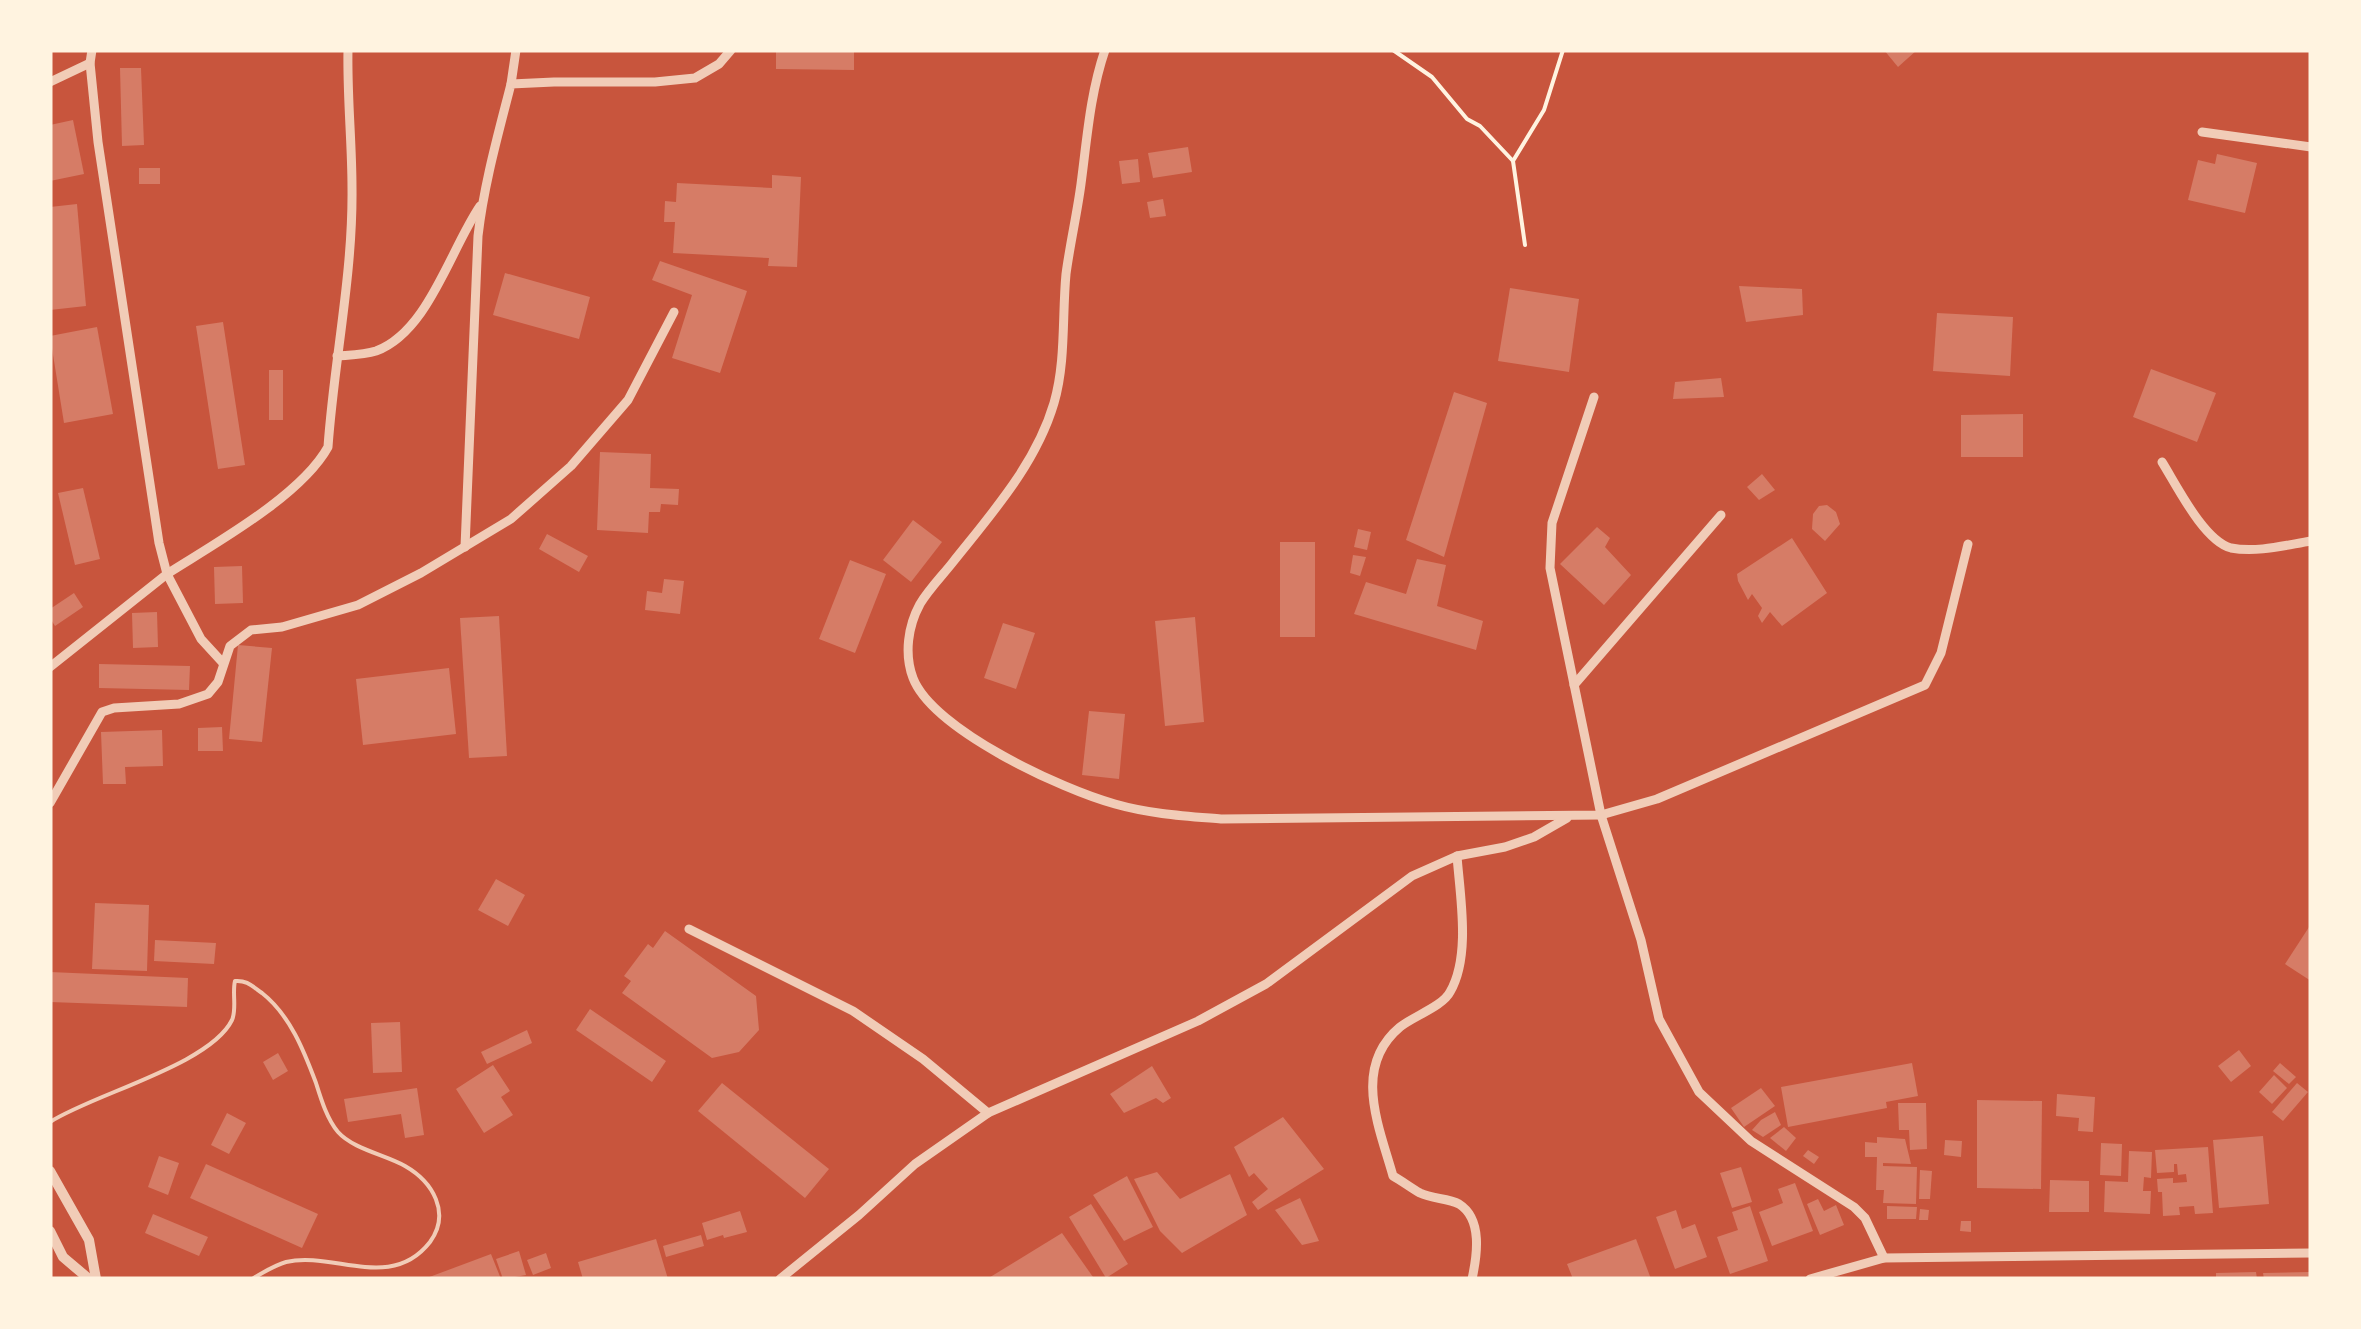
<svg xmlns="http://www.w3.org/2000/svg" width="2361" height="1329" font-family="'Varela Round',sans-serif">
  <style>
    .building { fill: #d67c66 }
    .lines { fill: none; stroke-linecap: round; stroke-linejoin: round }
    .path { stroke: #fff3e0; stroke-width: 4 }
    .service { stroke: #f1ccb7; stroke-width: 4 }
    .minor { stroke: #f1ccb7; stroke-width: 9 }
    .tertiary { stroke: #f1ccb7; stroke-width: 10 }
  </style>
  <rect width="100%" height="100%" fill="#c8553d"/>
  <g class="building">
    <path d="M776 50H854V70L776 69Z"/>
    <path d="M1884 50H1917L1898 67Z"/>
    <path d="M120 68H141L144 145 122 146Z"/>
    <path d="M73 120 84 174 50 181V125Z"/>
    <path d="M1188 147 1192 172 1153 178 1148 153Z"/>
    <path d="M2217 154 2257 163 2245 213 2188 200 2198 160 2215 164Z"/>
    <path d="M1138 159 1140 182 1122 184 1119 161Z"/>
    <rect x="139" y="168" width="21" height="16"/>
    <path d="M772 175 801 177 797 267 768 266 769 258 673 253 675 222H664L665 201 676 202 677 183 772 188Z"/>
    <path d="M1163 199 1166 216 1150 218 1147 202Z"/>
    <path d="M77 204 86 306 50 310V207Z"/>
    <path d="M660 261 747 291 720 373 672 358 692 295 652 280Z"/>
    <path d="M505 273 590 297 579 339 493 315Z"/>
    <path d="M1739 286 1802 289 1803 315 1746 322Z"/>
    <path d="M1510 288 1579 299 1569 372 1498 361Z"/>
    <path d="M1937 313 2013 317 2010 376 1933 371Z"/>
    <path d="M223 322 245 465 218 469 196 326Z"/>
    <path d="M97 327 113 414 64 423 50 336Z"/>
    <path d="M2151 369 2216 393 2197 442 2133 417Z"/>
    <rect x="269" y="370" width="14" height="50"/>
    <path d="M1721 378 1724 397 1673 399 1675 382Z"/>
    <path d="M1454 392 1487 403 1444 557 1406 540Z"/>
    <path d="M2023 414V457H1961V415Z"/>
    <path d="M600 452 651 454 650 488 679 489 678 505 661 504 660 512H649L648 533 597 530Z"/>
    <path d="M1762 474 1775 490 1759 500 1747 487Z"/>
    <path d="M83 488 100 559 75 565 58 493Z"/>
    <path d="M1827 505 1836 512 1840 524 1825 541 1812 529 1813 514 1819 506Z"/>
    <path d="M913 520 942 542 911 582 883 560Z"/>
    <path d="M1597 527 1610 538 1605 547 1631 575 1604 605 1560 564Z"/>
    <path d="M1358 529 1371 532 1367 550 1354 547Z"/>
    <path d="M547 534 588 556 579 572 539 549Z"/>
    <path d="M1792 538 1827 593 1782 626 1770 612 1762 623 1758 616 1762 608 1752 594 1748 600 1738 581 1737 574Z"/>
    <rect x="1280" y="542" width="35" height="95"/>
    <path d="M1353 555 1366 557 1360 576 1350 573Z"/>
    <path d="M1417 559 1446 565 1437 606 1483 621 1476 650 1354 614 1366 582 1406 594Z"/>
    <path d="M850 560 886 574 855 653 819 639Z"/>
    <path d="M242 566 243 603 215 604 214 567Z"/>
    <path d="M664 579 684 581 680 614 645 610 647 591 662 593Z"/>
    <path d="M74 593 83 607 55 626 50 618V609Z"/>
    <path d="M157 612 158 647 133 648 132 613Z"/>
    <path d="M499 616 507 756 469 758 460 618Z"/>
    <path d="M1195 617 1204 722 1165 726 1155 621Z"/>
    <path d="M1003 623 1035 633 1016 689 984 678Z"/>
    <path d="M238 645 272 648 262 742 229 739Z"/>
    <path d="M99 664 190 666 189 690 99 688Z"/>
    <path d="M449 668 456 734 363 745 356 679Z"/>
    <path d="M1089 711 1125 714 1119 779 1082 775Z"/>
    <path d="M222 727 223 751H198V728Z"/>
    <path d="M162 730 163 766 125 767 126 784H103L101 732Z"/>
    <path d="M496 879 525 895 508 926 478 910Z"/>
    <path d="M95 903 149 905 147 971 92 969Z"/>
    <path d="M2311 924V981L2285 964Z"/>
    <path d="M665 931 756 996 759 1030 739 1052 712 1058 622 993 631 981 624 976 648 944 653 948Z"/>
    <path d="M155 940 216 943 214 964 154 961Z"/>
    <path d="M50 972 188 978 187 1007 50 1002Z"/>
    <path d="M590 1009 666 1061 652 1082 576 1030Z"/>
    <path d="M400 1022 402 1072 373 1073 371 1023Z"/>
    <path d="M527 1030 532 1043 487 1064 481 1052Z"/>
    <path d="M2239 1050 2251 1066 2231 1082 2218 1066Z"/>
    <path d="M278 1053 288 1071 273 1080 263 1062Z"/>
    <path d="M1912 1063 1918 1096 1886 1102 1887 1108 1788 1127 1781 1087Z"/>
    <path d="M2280 1063 2296 1077 2289 1084 2273 1071Z"/>
    <path d="M493 1065 510 1091 501 1097 513 1115 484 1133 456 1089Z"/>
    <path d="M1152 1066 1171 1098 1163 1103 1156 1098 1124 1113 1110 1094Z"/>
    <path d="M2274 1075 2287 1088 2272 1104 2259 1092Z"/>
    <path d="M722 1083 829 1169 805 1198 698 1111Z"/>
    <path d="M2297 1083 2308 1092 2283 1121 2272 1112Z"/>
    <path d="M417 1088 424 1135 405 1138 401 1114 348 1122 344 1099Z"/>
    <path d="M1761 1088 1775 1106 1744 1127 1731 1108Z"/>
    <path d="M2057 1094 2095 1097 2093 1132 2078 1131 2079 1118 2056 1116Z"/>
    <path d="M1977 1100 2042 1101 2041 1189 1977 1188Z"/>
    <path d="M1898 1103H1926L1927 1149 1910 1150 1909 1130H1899Z"/>
    <path d="M1775 1112 1781 1125 1763 1137 1752 1130 1761 1120Z"/>
    <path d="M227 1113 246 1123 229 1154 211 1145Z"/>
    <path d="M1283 1117 1324 1169 1258 1210 1252 1202 1268 1189 1254 1173 1249 1177 1234 1147Z"/>
    <path d="M1784 1127 1796 1138 1786 1151 1770 1138Z"/>
    <path d="M2263 1136 2269 1204 2219 1208 2213 1140Z"/>
    <path d="M1877 1137 1905 1139 1911 1164 1883 1163V1166L1917 1167 1916 1204 1883 1203 1884 1190H1876L1877 1157H1865V1142L1877 1143Z"/>
    <path d="M1945 1140 1962 1141 1961 1157 1944 1155Z"/>
    <path d="M2101 1143 2122 1144 2121 1176 2100 1175Z"/>
    <path d="M2208 1147 2213 1213 2195 1214 2194 1206 2179 1207 2180 1215 2163 1216 2162 1192H2158L2157 1179 2173 1178V1183L2187 1182 2186 1174 2178 1175 2177 1164H2174V1172L2157 1173 2155 1150Z"/>
    <path d="M1808 1150 1819 1157 1814 1164 1803 1156Z"/>
    <path d="M2129 1151 2152 1152 2151 1178 2144 1177 2143 1191H2151L2150 1214 2104 1212 2105 1181 2128 1182Z"/>
    <path d="M159 1156 179 1163 168 1195 148 1187Z"/>
    <path d="M206 1164 318 1214 302 1248 190 1198Z"/>
    <path d="M1741 1167 1752 1202 1732 1208 1720 1173Z"/>
    <path d="M1920 1170 1932 1171 1930 1199H1919Z"/>
    <path d="M1157 1172 1180 1199 1230 1174 1247 1215 1182 1253 1160 1231 1134 1179Z"/>
    <path d="M1127 1176 1153 1227 1124 1241 1093 1195Z"/>
    <path d="M2050 1180 2089 1181V1212H2049Z"/>
    <path d="M1795 1183 1813 1231 1772 1246 1759 1212 1783 1203 1778 1189Z"/>
    <path d="M1300 1198 1319 1241 1302 1245 1275 1210Z"/>
    <path d="M1818 1199 1824 1211 1836 1205 1844 1225 1820 1235 1807 1204Z"/>
    <path d="M1091 1204 1128 1264 1106 1278 1069 1217Z"/>
    <path d="M1750 1206 1768 1261 1730 1274 1717 1237 1738 1230 1732 1212Z"/>
    <path d="M1887 1206 1917 1207 1916 1219H1887Z"/>
    <path d="M1920 1209 1929 1210 1928 1220H1919Z"/>
    <path d="M1676 1210 1682 1229 1695 1224 1707 1257 1675 1269 1656 1217Z"/>
    <path d="M740 1211 747 1232 724 1238 723 1235 707 1240 702 1223Z"/>
    <path d="M153 1214 208 1237 199 1256 145 1233Z"/>
    <path d="M1961 1221H1971V1232L1960 1231Z"/>
    <path d="M1062 1233 1093 1277 987 1279Z"/>
    <path d="M701 1235 704 1246 666 1257 663 1246Z"/>
    <path d="M656 1239 668 1279H583L578 1262Z"/>
    <path d="M1636 1239 1651 1279H1573L1567 1264Z"/>
    <path d="M519 1251 526 1275 503 1279 496 1259Z"/>
    <path d="M546 1253 551 1268 533 1275 527 1260Z"/>
    <path d="M491 1254 501 1279H424Z"/>
    <path d="M2256 1272 2257 1279H2216V1273Z"/>
    <path d="M2310 1272V1279H2264L2263 1273Z"/>
  </g>
  <g class="lines">
    <g class="path">
      <path d="M1393 50 1432 77 1467 119 1480 126 1513 161"/>
      <path d="M1525 245 1513 161 1544 110 1563 50"/>
    </g>
    <path class="service" d="M50 1122C93 1094 210 1065 232 1020 237 1009 232 993 235 981 247 980 252 986 262 993 290 1015 304 1051 316 1083 321 1099 327 1119 338 1132 353 1149 386 1155 405 1166 433 1182 451 1213 430 1242 391 1292 334 1251 286 1262 275 1265 262 1273 252 1279"/>
    <g class="minor">
      <path d="M1105 50C1090 94 1087 139 1081 184 1077 214 1070 244 1066 274 1062 316 1066 362 1054 403 1036 464 992 513 953 562 942 576 929 589 920 604 908 626 904 654 913 678 933 730 1063 790 1115 804 1150 814 1185 816 1221 819L1601 815 1550 568 1552 523 1594 397"/>
      <path d="M50 82 90 63"/>
      <path d="M511 84 516 50"/>
      <path d="M2202 132 2311 147"/>
      <path d="M337 356C349 355 364 355 376 351 428 332 450 250 480 206"/>
      <path d="M2162 462C2177 486 2204 541 2231 548 2257 553 2286 545 2311 541"/>
      <path d="M465 547 478 236C484 184 498 135 511 84L554 82H655L695 78 719 64 731 50"/>
      <path d="M223 663 201 639 167 574C214 544 301 496 328 447 334 361 353 275 352 188 352 142 347 96 348 50"/>
      <path d="M50 667 167 574 159 543 98 142 90 63 92 50"/>
      <path d="M1574 685 1721 515"/>
      <path d="M50 803 102 712 114 708 179 704 208 694 218 682 230 646 251 630 282 627 358 605 421 573 511 519 571 466 628 400 674 312"/>
      <path d="M1457 856C1460 896 1471 956 1450 992 1443 1006 1414 1016 1400 1027 1352 1067 1379 1126 1393 1176 1402 1181 1411 1188 1420 1193 1432 1199 1448 1198 1459 1204 1483 1219 1477 1256 1472 1279"/>
      <path d="M689 929 853 1011 923 1059 988 1113"/>
      <path d="M1884 1258 1865 1218 1854 1207 1751 1141 1699 1092 1659 1019 1641 940 1601 815 1657 799 1925 685 1941 653 1968 544"/>
      <path d="M780 1279 859 1215 915 1164 988 1113 1198 1021 1266 984 1412 876 1457 856 1505 847 1534 837 1567 818"/>
      <path d="M1810 1279 1884 1258 2311 1253"/>
    </g>
    <g class="tertiary">
      <path d="M50 1171 89 1240 96 1279"/>
      <path d="M50 1231 63 1257 89 1279"/>
    </g>
  </g>
  <rect width="2361" height="1329" fill="none" stroke="#fff3e0" stroke-width="105"/>
</svg>
